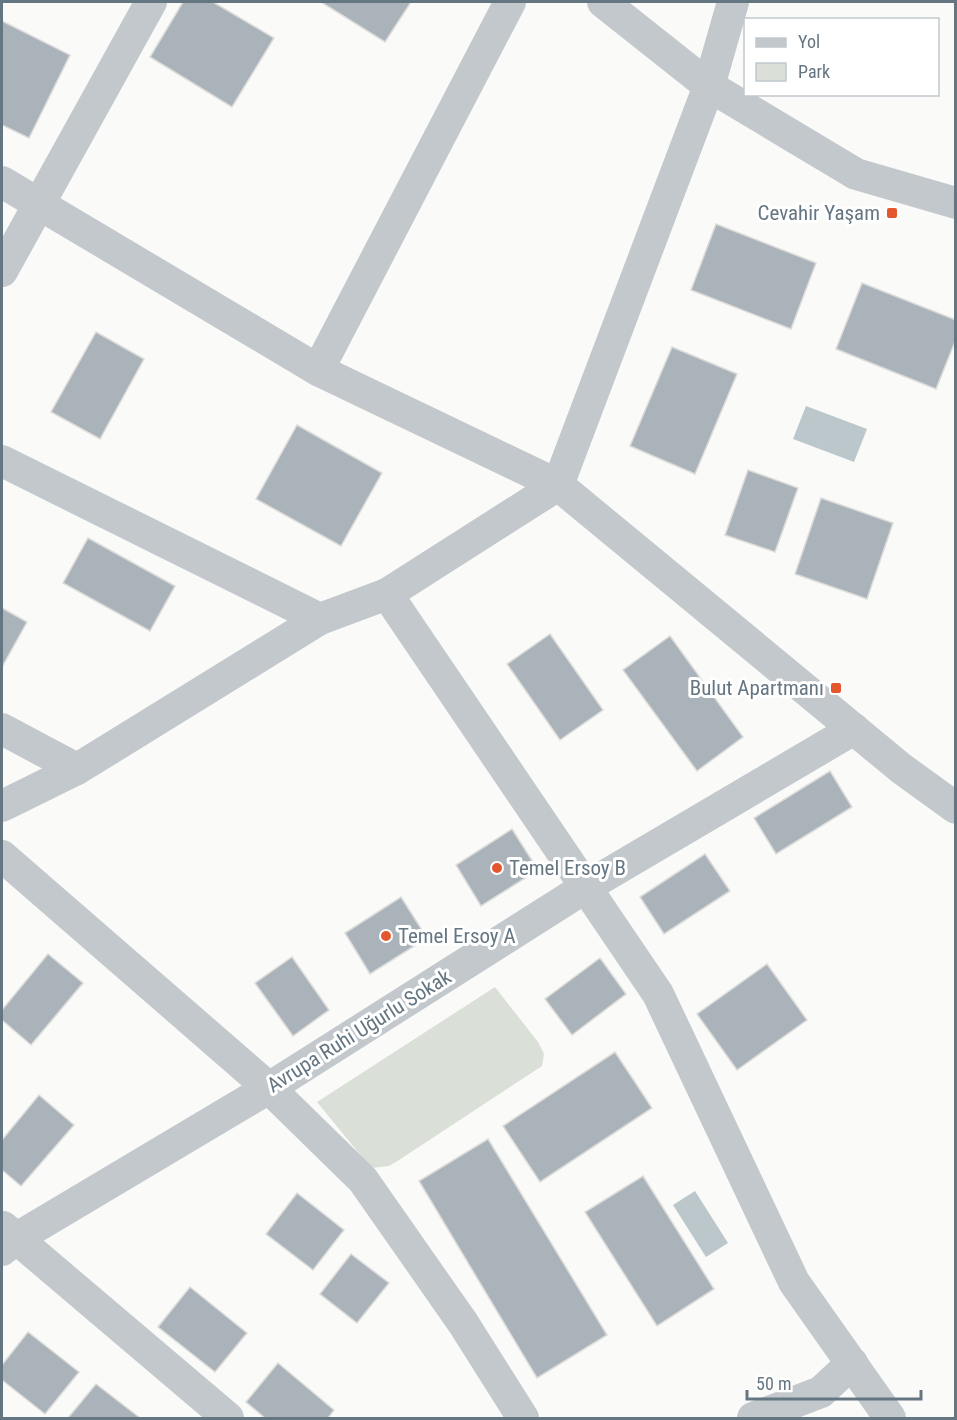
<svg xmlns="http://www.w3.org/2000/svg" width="957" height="1420" font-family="'Roboto Condensed',sans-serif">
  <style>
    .green { fill: #dadfd7 }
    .water { fill: #bbc7cb }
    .building { fill: #aab3b9; stroke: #dcdcda; stroke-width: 1.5 }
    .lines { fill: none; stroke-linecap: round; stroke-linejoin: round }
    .minor { stroke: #c3c8cc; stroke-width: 32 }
    .poi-dot { fill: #e4572e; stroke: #fff; stroke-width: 2 }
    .labels { text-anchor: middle; stroke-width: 6; stroke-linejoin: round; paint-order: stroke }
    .poi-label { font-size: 21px; fill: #657683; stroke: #fff; text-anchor: end }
    .street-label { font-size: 21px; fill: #657683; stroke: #fff }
  </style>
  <rect width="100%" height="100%" fill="#fafaf8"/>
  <path class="green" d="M495 987 538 1042 544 1054 542 1066 399 1160 389 1166 371 1168 317 1102Z"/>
  <g class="water">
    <path d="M806 406 867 429 854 462 793 439Z"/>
    <path d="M695 1191 728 1243 706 1257 673 1205Z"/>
  </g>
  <g class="building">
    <path d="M183 2H213L274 38 232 107 150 57Z"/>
    <path d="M321 2H411L385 42Z"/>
    <path d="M2 21 70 55 29 138 2 125Z"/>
    <path d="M716 224 816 263 791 329 691 290Z"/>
    <path d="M862 283 956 320V339L936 389 836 349Z"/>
    <path d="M96 332 144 359 100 439 51 412Z"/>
    <path d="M672 347 737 374 695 474 630 446Z"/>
    <path d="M297 425 382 473 341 546 256 499Z"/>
    <path d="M748 470 798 488 775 552 725 535Z"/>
    <path d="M821 498 893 523 867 599 795 574Z"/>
    <path d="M88 538 175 586 150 631 63 583Z"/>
    <path d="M2 608 27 622 2 667Z"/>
    <path d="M550 634 603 710 560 740 507 664Z"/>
    <path d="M670 636 743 737 697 771 623 670Z"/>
    <path d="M830 771 852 807 776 854 754 818Z"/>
    <path d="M512 829 538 870 481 906 456 865Z"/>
    <path d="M705 854 730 891 664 934 640 897Z"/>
    <path d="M401 897 427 938 370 974 345 933Z"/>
    <path d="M48 954 83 983 31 1045 2 1020V1010Z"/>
    <path d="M292 957 329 1010 293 1036 255 983Z"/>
    <path d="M600 958 626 994 572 1035 545 999Z"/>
    <path d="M767 964 807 1020 737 1070 697 1014Z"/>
    <path d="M615 1052 652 1108 540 1182 503 1126Z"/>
    <path d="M39 1095 74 1125 21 1186 2 1170V1140Z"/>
    <path d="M488 1139 607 1335 537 1378 419 1181Z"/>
    <path d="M643 1176 714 1289 657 1326 585 1212Z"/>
    <path d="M297 1193 344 1230 313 1270 266 1234Z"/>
    <path d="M351 1254 389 1283 357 1323 320 1294Z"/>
    <path d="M190 1287 247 1333 215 1372 158 1327Z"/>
    <path d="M28 1332 79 1372 45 1414 2 1380V1365Z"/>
    <path d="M278 1363 334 1410 328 1418H265L246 1402Z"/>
    <path d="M96 1384 140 1418H68Z"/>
  </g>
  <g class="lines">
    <g class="minor">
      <path d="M603 2 709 86 856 174 956 203"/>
      <path d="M2 182 318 370 558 485 902 769 956 808"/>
      <path d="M2 271 151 2"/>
      <path d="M318 370 510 2"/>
      <path d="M2 461 320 619"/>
      <path d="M387 594 558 485 709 86 733 2"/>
      <path d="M2 729 77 769"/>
      <path d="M2 806 77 769 320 619 387 594 658 994 794 1282 890 1418"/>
      <path d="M2 856 269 1088 363 1180 463 1323 523 1418"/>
      <path d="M3 1227 228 1418"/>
      <path d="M2 1250 17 1238 269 1088 586 887 854 729"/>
      <path d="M753 1418 821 1392 852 1363"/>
    </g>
  </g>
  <g class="poi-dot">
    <rect x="886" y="207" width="12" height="12" rx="3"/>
    <rect x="830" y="682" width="12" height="12" rx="3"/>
    <circle cx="497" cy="868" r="6"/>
    <circle cx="386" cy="936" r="6"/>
  </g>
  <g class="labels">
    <g class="poi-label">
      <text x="880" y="220">Cevahir Yaşam</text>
      <text x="824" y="695">Bulut Apartmanı</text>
      <text x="509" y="875" text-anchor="start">Temel Ersoy B</text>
      <text x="398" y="943" text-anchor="start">Temel Ersoy A</text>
    </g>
    <g class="street-label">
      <text transform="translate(359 1031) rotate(-32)" y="7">Avrupa Ruhi Uğurlu Sokak</text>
    </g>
  </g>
  <rect width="957" height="1420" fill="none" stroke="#657683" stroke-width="6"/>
  <rect x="744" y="18" width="195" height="78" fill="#ffffff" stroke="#c1c8cd" stroke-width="1.5"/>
  <rect x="756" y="38" width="30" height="9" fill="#c3c8cc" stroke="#c1c8cd" stroke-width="1.5"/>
  <text x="798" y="48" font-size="18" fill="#657683">Yol</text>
  <rect x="756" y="63" width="30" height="18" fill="#dadfd7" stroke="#c1c8cd" stroke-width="1.5"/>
  <text x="798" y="78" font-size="18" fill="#657683">Park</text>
  <path d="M747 1390v9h174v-9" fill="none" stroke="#657683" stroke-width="3"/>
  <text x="756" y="1390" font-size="18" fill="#657683" stroke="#ffffff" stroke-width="4.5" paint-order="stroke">50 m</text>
</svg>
